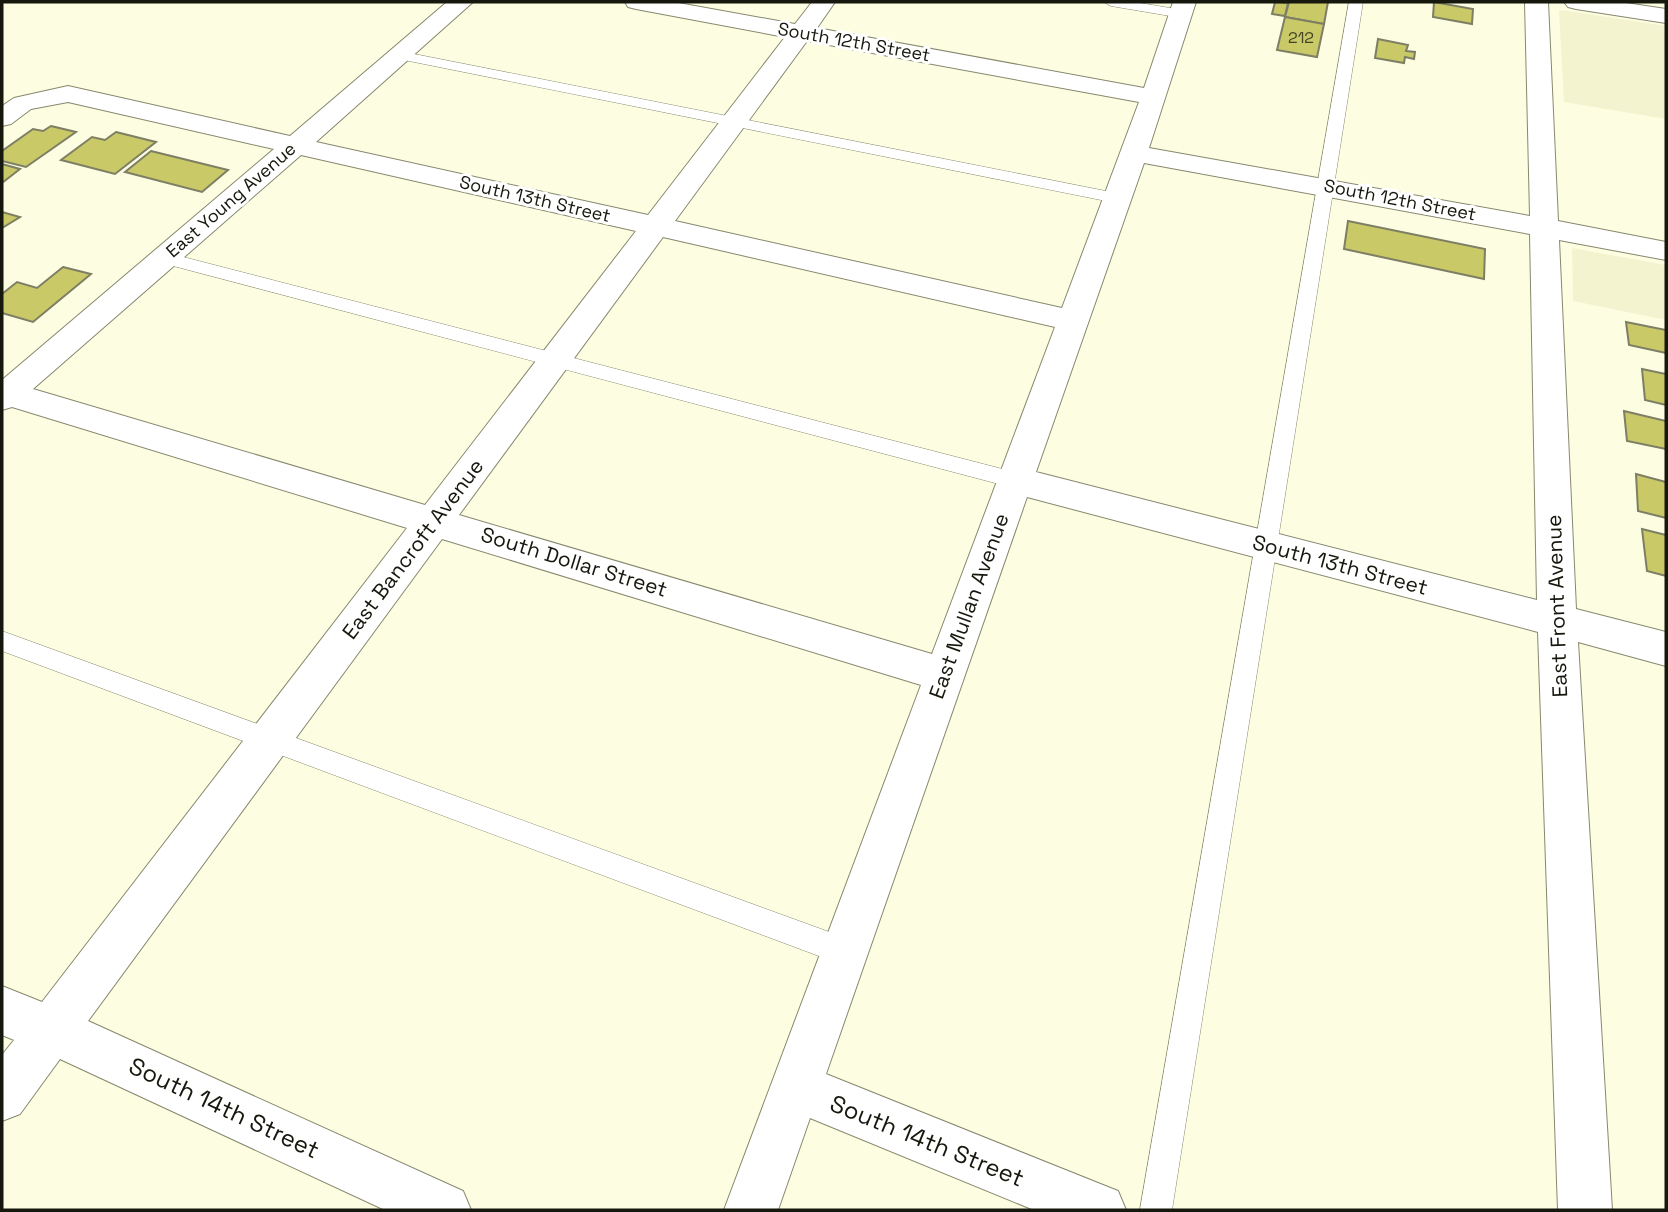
<svg xmlns="http://www.w3.org/2000/svg" width="1668" height="1212" font-family="'Space Grotesk',sans-serif">
  <style>
    .built { fill: #f3f4cf }
    .building { fill: #c9c968; stroke: #7d7e64; stroke-width: 2 }
    .lines { fill: none; stroke-linecap: round; stroke-linejoin: round }
    .lane-casing { stroke: #87886e; stroke-width: 1 }
    .street-casing { stroke: #87886e; stroke-width: 2 }
    .lane { fill: #fff; fill-rule: evenodd }
    .street { fill: #fff; fill-rule: evenodd }
    .labels { text-anchor: middle; stroke-width: 6; stroke-linejoin: round; paint-order: stroke }
    .far-number-label { font-size: 16px; fill: #434424 }
    .far-street-label { font-size: 18px; fill: #16170d; stroke: #fff }
    .street-label { font-size: 21px; fill: #16170d; stroke: #fff }
    .near-street-label { font-size: 24px; fill: #16170d; stroke: #fff }
  </style>
  <rect width="100%" height="100%" fill="#fdfee1"/>
  <g class="built">
    <path d="M1562 10 1666 26V119L1564 102 1559 11Z"/>
    <path d="M1572 248 1666 265V320L1573 301Z"/>
  </g>
  <g class="building">
    <path d="M1275 2 1288 3 1285 16 1272 14Z"/>
    <path d="M1289 2H1328L1324 24 1285 17Z"/>
    <path d="M1434 2 1473 9 1472 24 1433 17Z"/>
    <path d="M1285 17 1324 24 1317 57 1277 50Z"/>
    <path d="M1378 39 1408 45 1406 51 1415 52 1414 59 1405 57 1404 63 1375 58Z"/>
    <path d="M51 126 76 132 26 167 2 161V151L33 129 43 131Z"/>
    <path d="M116 132 156 142 115 174 61 160 92 137 105 140Z"/>
    <path d="M151 151 228 170 202 192 125 172Z"/>
    <path d="M2 164 20 169 2 183Z"/>
    <path d="M2 212 20 217 2 228Z"/>
    <path d="M1348 221 1485 249 1484 279 1344 249Z"/>
    <path d="M63 267 91 274 33 322 2 313V294L17 282 37 288Z"/>
    <path d="M1626 322 1666 330V353L1629 345Z"/>
    <path d="M1642 369 1666 374V405L1645 400Z"/>
    <path d="M1624 411 1666 421V449L1627 441Z"/>
    <path d="M1636 474 1666 482V518L1638 511Z"/>
    <path d="M1642 529 1666 535V576L1647 571Z"/>
  </g>
  <g class="lines">
    <defs>
      <g id="lane">
        <path d="M1104 2H1134L1182 10 1189 14 1182 18 1111 6Z"/>
        <path d="M1349 2H1363L1172 1210H1140Z"/>
        <path d="M399 51 1116 193 1124 198 1116 203 394 58 392 55Z"/>
        <path d="M164 252 1014 472 1021 474 1024 480 1021 486 1014 488 158 262 155 258 158 254Z"/>
        <path d="M2 631 843 937 853 941 857 951 853 961 843 965 2 651Z"/>
      </g>
      <g id="street">
        <path d="M447 2H473L316 142 648 215 785 37 636 9 628 7 625 2H673L795 24 812 2H835L817 28 1144 88 1173 2H1196L1149 148 1530 216 1525 2H1548L1558 221 1666 242V260L1559 240 1576 609 1666 632V666L1578 642 1612 1210H1558L1538 632 1027 497 826 1074 1118 1191 1126 1210H1034L810 1118 778 1210H724L921 685 442 539 88 1021 463 1191 471 1210H385L60 1059 20 1114 2 1121V1055L14 1040 2 1035V986L42 1002 407 528 12 407 2 410V380L274 149 68 102 31 109 11 124 2 126V106L14 98 68 86 290 136ZM807 41 1139 102 1062 308 675 221ZM301 155 636 231 425 505 33 389ZM1144 163 1530 234 1537 600 1036 472ZM663 237 1055 327 932 654 459 515Z"/>
        <path d="M1564 2H1619L1666 9V23L1576 9 1568 7Z"/>
      </g>
    </defs>
    <use href="#lane" class="lane-casing"/>
    <use href="#street" class="street-casing"/>
    <use href="#lane" class="lane"/>
    <use href="#street" class="street"/>
  </g>
  <g class="labels">
    <g class="far-number-label">
      <text x="1301" y="43">212</text>
    </g>
    <g class="far-street-label">
      <text transform="translate(854 42) rotate(10)" y="6">South 12th Street</text>
      <text transform="translate(535 199) rotate(13)" y="6">South 13th Street</text>
      <text transform="translate(231 200) rotate(-41)" y="6">East Young Avenue</text>
      <text transform="translate(1400 200) rotate(11)" y="6">South 12th Street</text>
    </g>
    <g class="street-label">
      <text transform="translate(413 549) rotate(-53)" y="7">East Bancroft Avenue</text>
      <text transform="translate(574 562) rotate(17)" y="7">South Dollar Street</text>
      <text transform="translate(1340 565) rotate(15)" y="7">South 13th Street</text>
      <text transform="translate(969 606) rotate(-70)" y="7">East Mullan Avenue</text>
      <text transform="translate(1557 606) rotate(-92)" y="7">East Front Avenue</text>
    </g>
    <g class="near-street-label">
      <text transform="translate(224 1108) rotate(25)" y="8">South 14th Street</text>
      <text transform="translate(927 1141) rotate(22)" y="8">South 14th Street</text>
    </g>
  </g>
  <rect width="1668" height="1212" fill="none" stroke="#16170d" stroke-width="7"/>
</svg>
